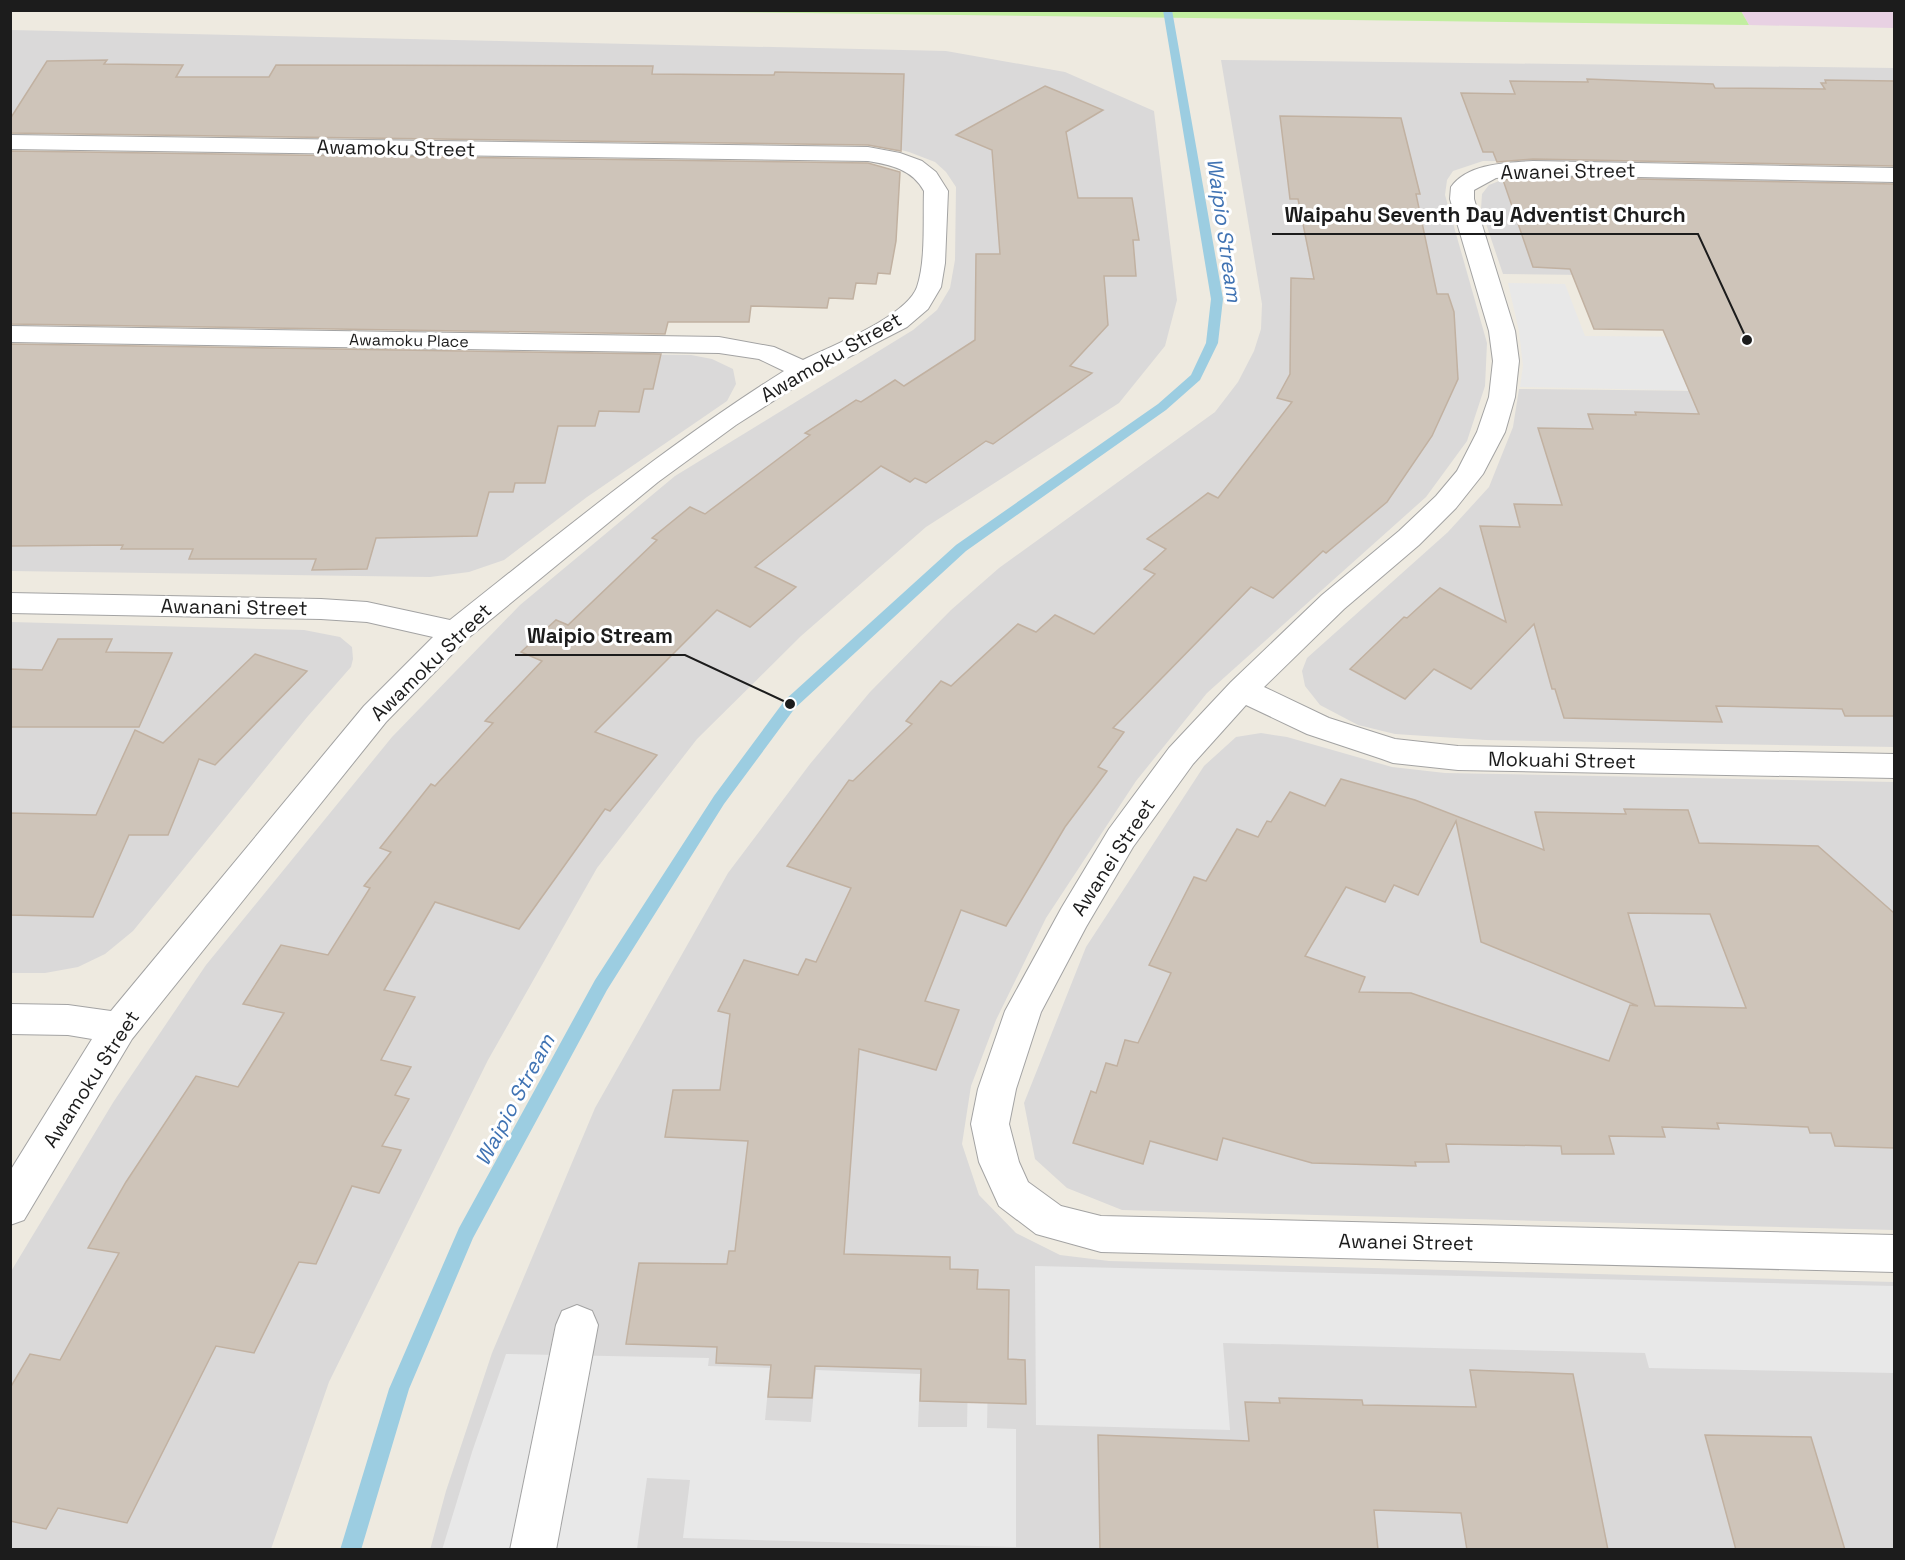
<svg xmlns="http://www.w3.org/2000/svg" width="1905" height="1560" font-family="'Space Grotesk',sans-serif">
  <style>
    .residential { fill: #dad9d9 }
    .industrial { fill: #e8d1e3 }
    .grass { fill: #c2eea0 }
    .parking { fill: #e8e8e8 }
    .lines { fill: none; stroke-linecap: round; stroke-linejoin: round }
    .stream { fill: #9ccde1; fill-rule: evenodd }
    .building { fill: #cec4b9; stroke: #c1b1a1; stroke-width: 1.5; fill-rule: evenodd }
    .minor-casing { stroke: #a3a3a3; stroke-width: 2 }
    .minor { fill: #fff; fill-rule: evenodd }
    .labels { text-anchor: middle; stroke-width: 6; stroke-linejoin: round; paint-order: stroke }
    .far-street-label { font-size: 16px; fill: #1c1c1c; stroke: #fff }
    .street-label { font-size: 20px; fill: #1c1c1c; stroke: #fff }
    .water-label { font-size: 21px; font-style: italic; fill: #4073b3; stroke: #fff }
    .leader { fill: none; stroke: #1c1c1c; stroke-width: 2 }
    .callout-dot { fill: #1c1c1c; stroke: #fff; stroke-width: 2 }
    .callout-label { font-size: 21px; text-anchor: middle; font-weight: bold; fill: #1c1c1c; stroke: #fff; stroke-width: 6; stroke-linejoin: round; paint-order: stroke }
  </style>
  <rect width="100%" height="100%" fill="#eeeae0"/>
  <g class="residential">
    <path d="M11 30 946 51 1065 72 1154 111 1177 300 1165 346 1119 403 926 527 801 636 697 739 597 868 488 1060 329 1382 271 1549H11L10 1273 114 1101 206 965 392 737 520 605 675 476 913 330 937 310 950 288 955 260 956 187 946 172 935 162 909 152 886 146 839 143 11 133Z"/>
    <path d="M1221 60 1894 68V163L1483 161 1453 171 1447 180 1445 195 1487 343 1485 386 1467 441 1426 497 1207 693 1136 781 1046 918 996 1020 971 1086 962 1144 979 1195 1016 1233 1060 1255 1109 1261 1894 1282V1549L430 1550 446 1491 492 1353 595 1108 728 873 810 764 870 692 951 610 999 568 1215 412 1238 382 1254 351 1261 329 1262 304Z"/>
    <path d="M1530 175 1832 179 1863 182 1894 193V747L1486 740 1395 734 1358 725 1320 705 1305 686 1302 671 1307 658 1448 532 1489 487 1513 427 1519 389 1807 392 1748 277 1503 274 1481 209 1482 194 1489 185 1509 177Z"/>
    <path d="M11 347 691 355 712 359 733 369 736 384 727 401 587 497 504 560 469 572 430 577 11 571Z"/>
    <path d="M11 622 304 630 340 637 352 647 353 659 351 667 308 716 133 931 105 954 78 967 45 973H11Z"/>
    <path d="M1261 733 1287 737 1392 767 1445 773 1894 782V1230L1122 1210 1067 1188 1035 1159 1024 1103 1086 947 1204 766 1236 737Z"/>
  </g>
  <path class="industrial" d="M1741 11H1894V28L1749 25Z"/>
  <path class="grass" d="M1741 11 1749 25 638 11 1741 10Z"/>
  <g class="parking">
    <path d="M1508 283 1565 284 1585 336 1703 337 1715 391 1520 387 1523 366 1519 331Z"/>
    <path d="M1035 1266 1894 1286V1373L1649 1368 1645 1353 1223 1343 1230 1430 1036 1425Z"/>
    <path d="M506 1354 709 1358 708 1366 770 1368 765 1420 811 1422 816 1370 920 1374 918 1427H967L968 1372H988L987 1428 1016 1429V1547L683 1538 690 1480 647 1478 637 1549 442 1550 472 1452Z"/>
  </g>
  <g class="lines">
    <path class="stream" d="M1163 10H1172L1223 299 1218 343 1200 380 1166 410 966 551 795 708 724 804 607 990 473 1238 409 1389 361 1550H340L389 1389 459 1228 595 980 714 796 785 700 956 545 1158 404 1191 375 1206 343 1211 299Z"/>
  </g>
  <g class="building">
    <path d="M107 60 104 64 183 65 176 77H269L276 65 653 66 652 74 774 75 775 72 904 74 901 151 868 145 10 133V119L47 61Z"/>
    <path d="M1587 79 1713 84 1715 88 1825 89 1821 83H1826L1825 80 1894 81V166L1533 159 1497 162 1493 152H1483L1461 93 1515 94 1510 81 1588 82Z"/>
    <path d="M1045 86 1103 110 1066 132 1078 198H1132L1139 240H1133L1136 276H1104L1108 325 1070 366 1092 373 993 444 986 441 926 483 915 478 910 482 881 466 755 567 796 587 750 627 717 610 595 732 657 755 610 811 605 809 519 929 435 902 384 990 415 997 381 1060 411 1067 395 1095 409 1099 382 1146 401 1150 379 1193 352 1186 316 1264 299 1262 254 1353 216 1346 127 1523 58 1508 46 1529 10 1521V1388L30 1354 60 1360 119 1253 88 1248 126 1182 196 1076 238 1087 284 1013 243 1004 281 945 328 955 370 888 364 886 391 852 380 848 431 784 435 786 493 723 485 721 542 661 521 652 556 620 568 625 657 540 652 538 690 507 705 514 810 435 805 433 856 400 861 402 895 380 904 386 975 340 976 254H1000L992 150 956 135Z"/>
    <path d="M1280 116 1401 118 1420 194H1416L1437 294H1448L1454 312 1458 379 1432 436 1387 502 1326 553 1323 551 1273 598 1251 587 1113 728 1124 732 1098 767 1107 771 1065 827 1006 926 961 910 925 1001 959 1010 936 1070 859 1049 844 1254 950 1257V1269L978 1270 977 1289 1009 1290 1008 1359 1025 1360 1026 1404 920 1401 921 1369 815 1366 812 1398 768 1397 771 1365 716 1363 717 1347 626 1344 639 1263 727 1264 729 1251H735L748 1141 665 1137 673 1090H720L730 1014 718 1011 744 960 798 975 806 959 816 962 851 888 787 866 849 780 853 781 912 724 906 721 941 681 951 686 1018 624 1036 632 1055 615 1094 634 1155 574 1144 569 1166 549 1147 539 1208 493 1218 498 1292 402 1277 398 1290 374 1291 278 1314 279 1298 199H1290Z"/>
    <path d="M10 151 868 163 900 172 896 241 890 274 878 273 876 284 856 283 853 299 829 298 827 308 751 306 749 322H668L665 334 10 324Z"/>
    <path d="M1533 177 1894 184V716H1845L1842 709 1716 706 1722 722 1564 718 1555 689H1552L1534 624 1471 689 1434 669 1405 699 1350 669 1404 617 1407 618 1440 588 1506 622 1480 526 1520 527 1514 504 1562 505 1538 428 1593 429 1588 414 1636 415 1635 412 1699 414 1663 330 1594 329 1570 269 1533 267 1503 180Z"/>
    <path d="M10 344 661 354 653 389H644L639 412 599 411 595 426H558L545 483H515L513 492H489L477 536 376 538 367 569 312 570 316 559H189L193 549H121L123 545 10 546Z"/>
    <path d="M58 639H112L106 652 172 653 139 727H10V669L42 670Z"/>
    <path d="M255 654 307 671 215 765 199 759 168 835H129L93 917 10 915V813L96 815 135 730 163 743Z"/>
    <path d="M1341 779 1415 800 1544 850 1535 812 1626 814 1624 809 1688 810 1699 843 1818 846 1894 913V1148L1835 1146 1831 1133H1810L1808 1127 1717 1123 1719 1129 1662 1127 1665 1137 1609 1136 1614 1154H1562L1561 1146 1446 1144 1449 1162H1415L1416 1166 1312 1163 1223 1138 1217 1160 1150 1141 1143 1164 1073 1143 1091 1091 1096 1093 1106 1063 1117 1066 1125 1040 1138 1043 1171 973 1149 965 1194 877 1206 881 1237 829 1258 837 1267 821 1271 822 1290 792 1325 806ZM1456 821 1481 942 1638 1006 1630 1005 1609 1061 1411 993 1359 992 1365 977 1305 956 1346 887 1385 902 1394 885 1418 895ZM1628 913 1710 914 1746 1008 1655 1006Z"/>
    <path d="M1470 1370 1573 1374 1608 1550H1467L1461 1513 1374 1510 1378 1550H1100L1098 1435 1249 1441 1245 1402 1280 1403 1279 1398 1362 1400 1363 1405 1476 1407Z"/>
    <path d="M1705 1435 1811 1437 1845 1550H1736Z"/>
  </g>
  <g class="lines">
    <defs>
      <g id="minor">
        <path d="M10 135 868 147 900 153 922 161 936 172 948 191 945 263 941 287 928 309 907 327 812 376 736 425 658 482 467 639 386 722 132 1039 24 1220 10 1225V1171L92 1039 68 1035 10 1034V1004L68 1005 111 1011 364 706 433 637 367 622 321 619 10 613V593L321 599 367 602 450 620C560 533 665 446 784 371L759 359 719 353 10 342V326L719 337 774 347 803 360C831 346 906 317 917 287 926 261 923 219 924 191 912 169 891 165 868 161L10 149Z"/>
        <path d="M1533 161 1894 168V182L1533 175 1496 178 1474 190V199L1515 331 1519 361 1515 397 1505 432 1483 474 1456 508 1419 545 1344 609 1264 687 1329 718 1395 739 1458 746 1894 754V778L1458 770 1393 763 1382 759 1307 734 1246 705 1193 764 1133 847 1086 927 1041 1012 1016 1089 1009 1124 1019 1162 1028 1182 1061 1206 1101 1216 1894 1235V1272L1101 1252 1036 1234 999 1206 979 1162 971 1124 978 1089 1005 1011 1062 907 1109 829 1169 748 1231 682 1322 595 1399 531 1436 496 1457 471 1477 432 1489 397 1493 361 1489 331 1450 199 1451 187C1468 163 1507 163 1533 161Z"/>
        <path d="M577 1305 592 1311 598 1325 556 1550H510L556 1325 562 1311Z"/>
      </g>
    </defs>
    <use href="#minor" class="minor-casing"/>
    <use href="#minor" class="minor"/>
  </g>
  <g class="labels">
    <g class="far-street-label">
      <text transform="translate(409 340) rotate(1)" y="6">Awamoku Place</text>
    </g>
    <g class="street-label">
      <text transform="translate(396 148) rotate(1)" y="7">Awamoku Street</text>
      <text transform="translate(1568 171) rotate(-1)" y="7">Awanei Street</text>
      <text transform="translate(831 357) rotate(-30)" y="7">Awamoku Street</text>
      <text transform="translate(234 607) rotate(1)" y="7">Awanani Street</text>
      <text transform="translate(431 662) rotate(-44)" y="7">Awamoku Street</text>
      <text transform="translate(1562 760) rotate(1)" y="7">Mokuahi Street</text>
      <text transform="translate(1113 857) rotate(-57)" y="7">Awanei Street</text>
      <text transform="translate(91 1079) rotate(-57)" y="7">Awamoku Street</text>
      <text transform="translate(1406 1242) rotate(1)" y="7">Awanei Street</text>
    </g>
    <g class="water-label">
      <text transform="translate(1224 230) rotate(82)" y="7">Waipio Stream</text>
      <text transform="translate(515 1100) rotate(-62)" y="7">Waipio Stream</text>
    </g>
  </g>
  <path class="leader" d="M1747 340L1698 234H1272M790 704L685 655H515"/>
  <g class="callout-dot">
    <circle cx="1747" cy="340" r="6"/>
    <circle cx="790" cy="704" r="6"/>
  </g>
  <g class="callout-label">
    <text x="1485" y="222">Waipahu Seventh Day Adventist Church</text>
    <text x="600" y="643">Waipio Stream</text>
  </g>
  <rect width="1905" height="1560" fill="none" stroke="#1c1c1c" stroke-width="24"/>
</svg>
